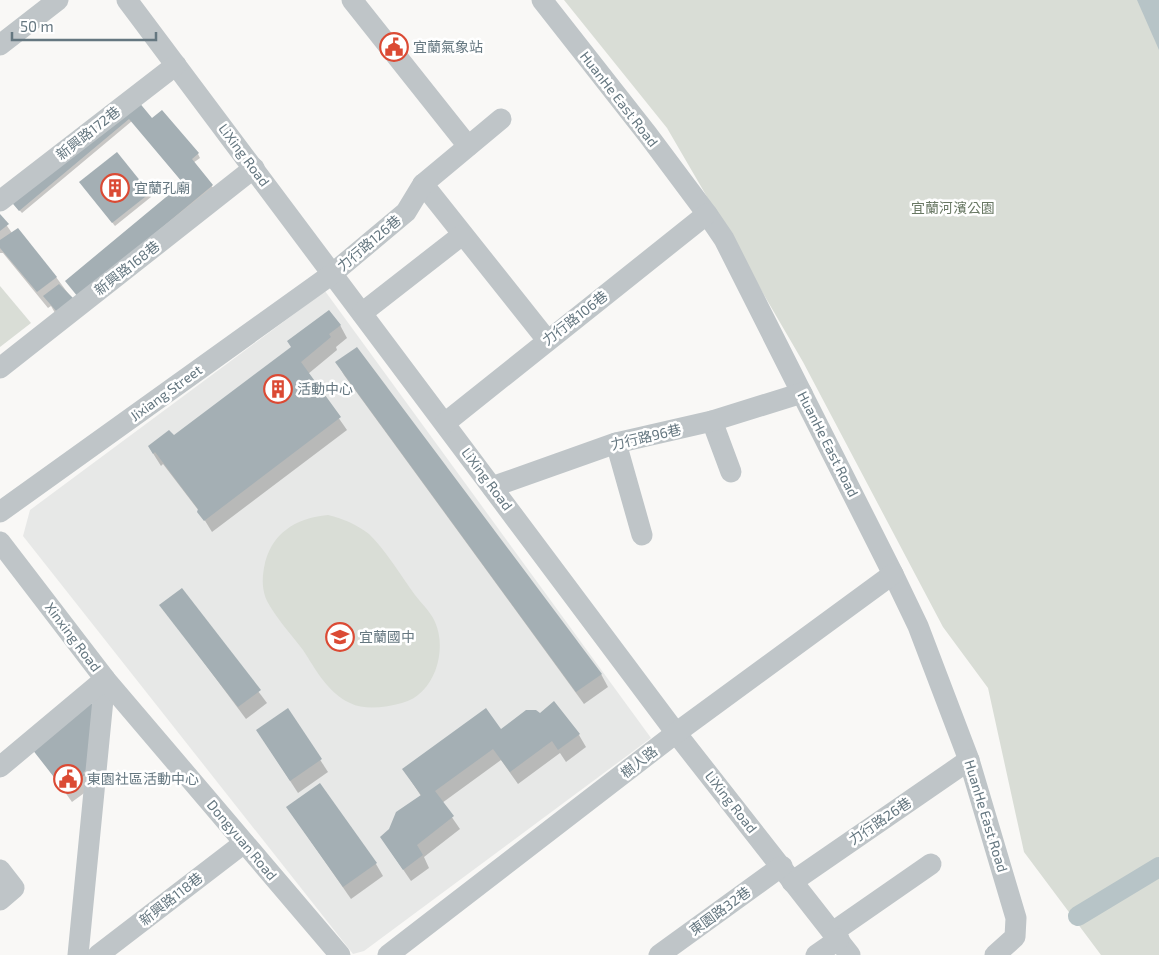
<svg xmlns="http://www.w3.org/2000/svg" width="1159" height="955" font-family="'Exo 2','Noto Sans TC',sans-serif">
  <style>
    .built { fill: #e7e8e7 }
    .green { fill: #d9ddd6 }
    .water { fill: #b7c4c7 }
    .shadow { fill: #0003 }
    .lines { fill: none; stroke-linecap: round; stroke-linejoin: round }
    .canal { stroke: #b7c4c7; stroke-width: 20 }
    .building { fill: #a4afb4 }
    .minor { stroke: #bfc5c8; stroke-width: 21 }
    .labels { text-anchor: middle; stroke-width: 5; stroke-linejoin: round; paint-order: stroke }
    .poi-label { font-size: 14px; fill: #657780; stroke: #fff; text-anchor: start }
    .street-label { font-size: 14px; fill: #657780; stroke: #fff }
    .park-label { font-size: 14px; fill: #697864; stroke: #fff }
  </style>
  <rect width="100%" height="100%" fill="#f9f8f6"/>
  <path class="built" d="M325 291 651 738 364 951 353 954 23 536 30 510Z"/>
  <g class="green">
    <path d="M564 0H1159V955H1101L1024 852 988 688 943 627 803 362 667 128Z"/>
    <path d="M0 286 31 323 0 347Z"/>
    <path d="M328 515C344 519 356 524 369 534 385 549 401 576 415 595 421 603 431 612 435 622 448 651 434 695 402 703 386 707 366 711 350 703 328 693 316 670 303 650 291 634 276 618 267 601 262 590 262 579 264 568 270 534 295 518 328 515Z"/>
  </g>
  <path class="water" d="M1137 0H1159V50Z"/>
  <g class="shadow">
    <path d="M133 97 152 120 162 111 198 154 200 158 193 163 214 189 81 299 184 184 132 121 22 213 12 202Z"/>
    <path d="M83 186 149 193 151 197 115 226Z"/>
    <path d="M0 216 12 233 56 277 73 300 55 313 51 306 48 308 3 253H0Z"/>
    <path d="M340 325 347 338 336 347 337 350 308 374 347 430 212 532 199 511 163 464 161 466 149 447 173 437Z"/>
    <path d="M357 349 601 674 608 687 584 704 344 375 337 363Z"/>
    <path d="M182 590 267 703 246 719 161 605Z"/>
    <path d="M90 705 91 788 72 802 34 749Z"/>
    <path d="M288 710 328 772 298 793 257 730Z"/>
    <path d="M500 730 579 735 586 747 566 762 560 753 518 784 501 760 442 803 460 829 424 857 429 868 411 881 389 849 421 796 404 770Z"/>
    <path d="M287 807 376 864 383 876 351 899Z"/>
  </g>
  <g class="lines">
    <path class="canal" d="M1078 916 1159 867"/>
  </g>
  <g class="building">
    <path d="M133 95 152 118 162 110 199 153 192 159 213 185 78 297 65 281 183 183 129 119 19 211 8 198Z"/>
    <path d="M117 152 150 193 112 223 79 182Z"/>
    <path d="M0 214 9 224 0 231Z"/>
    <path d="M18 228 57 277 37 292 0 248V240Z"/>
    <path d="M59 284 74 299 57 312 43 296Z"/>
    <path d="M329 310 341 325 329 334 331 337 301 362 341 417 204 521 197 512 198 509 155 452 153 454 148 446 169 430 174 435 291 347 287 341Z"/>
    <path d="M357 347 602 674 576 692 335 362Z"/>
    <path d="M182 588 261 690 238 707 159 605Z"/>
    <path d="M554 701 580 734 558 750 552 741 510 772 493 749 435 791 454 816 417 845 423 855 403 870 380 837 389 829 396 812 421 795 402 769 486 708 501 729 526 710H536L540 713Z"/>
    <path d="M90 703 102 708 86 770 83 773 85 775 64 790 32 749Z"/>
    <path d="M288 708 322 759 290 781 256 730Z"/>
    <path d="M320 783 377 863 343 887 286 807Z"/>
  </g>
  <g class="lines">
    <g class="minor">
      <path d="M127 0 676 733 850 955"/>
      <path d="M352 0 468 146"/>
      <path d="M542 0 648 135 707 214 724 239 893 574 918 626 969 760 1016 918 1015 937 995 955"/>
      <path d="M0 45 58 0"/>
      <path d="M423 184 547 340"/>
      <path d="M0 201 176 65"/>
      <path d="M362 313 462 235"/>
      <path d="M0 368 254 168"/>
      <path d="M712 421 731 472"/>
      <path d="M445 423 707 214"/>
      <path d="M616 443 642 535"/>
      <path d="M492 487 616 443 712 421 802 393"/>
      <path d="M0 512 332 274 406 212 423 184 501 119"/>
      <path d="M0 542 105 679 78 955"/>
      <path d="M0 767 105 679 340 955"/>
      <path d="M0 870 14 888 0 900"/>
      <path d="M792 882 969 760"/>
      <path d="M833 932 931 864"/>
      <path d="M98 955 244 843"/>
      <path d="M388 955 676 733 893 574"/>
      <path d="M659 955 782 866"/>
      <path d="M816 955 839 939"/>
    </g>
  </g>
  <defs>
    <symbol id="civic-ring" viewBox="-11 -11 22 22"><circle r="9.5" fill="#fff" stroke="#db4a34" stroke-width="1.5"/><path d="M-.6-6.5H3V-4.5H.6V-3L4-1V1h2V6H-6V1h2V-1L-.6-3ZM-1.2 2.5V6h2.4V2.5Z" fill="#db4a34"/></symbol>
    <symbol id="building-ring" viewBox="-11 -11 22 22"><circle r="9.5" fill="#fff" stroke="#db4a34" stroke-width="1.5"/><path d="M-4-6H4V6H1V3H-1V6H-4ZM-2.5-4.3h1.7v1.8h-1.7ZM.8-4.3h1.7v1.8H.8ZM-2.5-1h1.7V.8h-1.7ZM.8-1h1.7V.8H.8Z" fill="#db4a34"/></symbol>
    <symbol id="school-ring" viewBox="-11 -11 22 22"><circle r="9.5" fill="#fff" stroke="#db4a34" stroke-width="1.5"/><path d="M0-5L7-2L0 1L-7-2ZM-4 1L0 2.5L4 1V4Q0 6-4 4Z" fill="#db4a34"/></symbol>
  </defs>
  <g fill-rule="evenodd">
    <use href="#civic-ring" x="378" y="31" width="32" height="32"/>
    <use href="#building-ring" x="99" y="172" width="32" height="32"/>
    <use href="#building-ring" x="262" y="373" width="32" height="32"/>
    <use href="#school-ring" x="324" y="621" width="32" height="32"/>
    <use href="#civic-ring" x="52" y="763" width="32" height="32"/>
  </g>
  <g class="labels">
    <g class="poi-label">
      <text x="413" y="52">宜蘭氣象站</text>
      <text x="134" y="193">宜蘭孔廟</text>
      <text x="297" y="394">活動中心</text>
      <text x="359" y="642">宜蘭國中</text>
      <text x="87" y="784">東園社區活動中心</text>
    </g>
    <g class="street-label">
      <text transform="translate(619 99) rotate(52)" y="5">HuanHe East Road</text>
      <text transform="translate(88 133) rotate(-38)" y="5">新興路172巷</text>
      <text transform="translate(244 155) rotate(53)" y="5">LiXing Road</text>
      <text transform="translate(369 243) rotate(-40)" y="5">力行路126巷</text>
      <text transform="translate(127 268) rotate(-38)" y="5">新興路168巷</text>
      <text transform="translate(575 318) rotate(-38)" y="5">力行路106巷</text>
      <text transform="translate(166 393) rotate(-36)" y="5">Jixiang Street</text>
      <text transform="translate(646 437) rotate(-13)" y="5">力行路96巷</text>
      <text transform="translate(828 444) rotate(63)" y="5">HuanHe East Road</text>
      <text transform="translate(487 479) rotate(53)" y="5">LiXing Road</text>
      <text transform="translate(73 637) rotate(53)" y="5">Xinxing Road</text>
      <text transform="translate(639 762) rotate(-38)" y="5">樹人路</text>
      <text transform="translate(731 802) rotate(52)" y="5">LiXing Road</text>
      <text transform="translate(986 816) rotate(73)" y="5">HuanHe East Road</text>
      <text transform="translate(880 821) rotate(-34)" y="5">力行路26巷</text>
      <text transform="translate(242 840) rotate(50)" y="5">Dongyuan Road</text>
      <text transform="translate(171 899) rotate(-38)" y="5">新興路118巷</text>
      <text transform="translate(720 911) rotate(-36)" y="5">東園路32巷</text>
    </g>
    <g class="park-label">
      <text x="953" y="213">宜蘭河濱公園</text>
    </g>
  </g>
  <path d="M12 32v8h144v-8" fill="none" stroke="#657780" stroke-width="2.5"/>
  <text x="20" y="32" font-size="15" fill="#657780" stroke="#ffffff" stroke-width="4" paint-order="stroke">50 m</text>
</svg>
